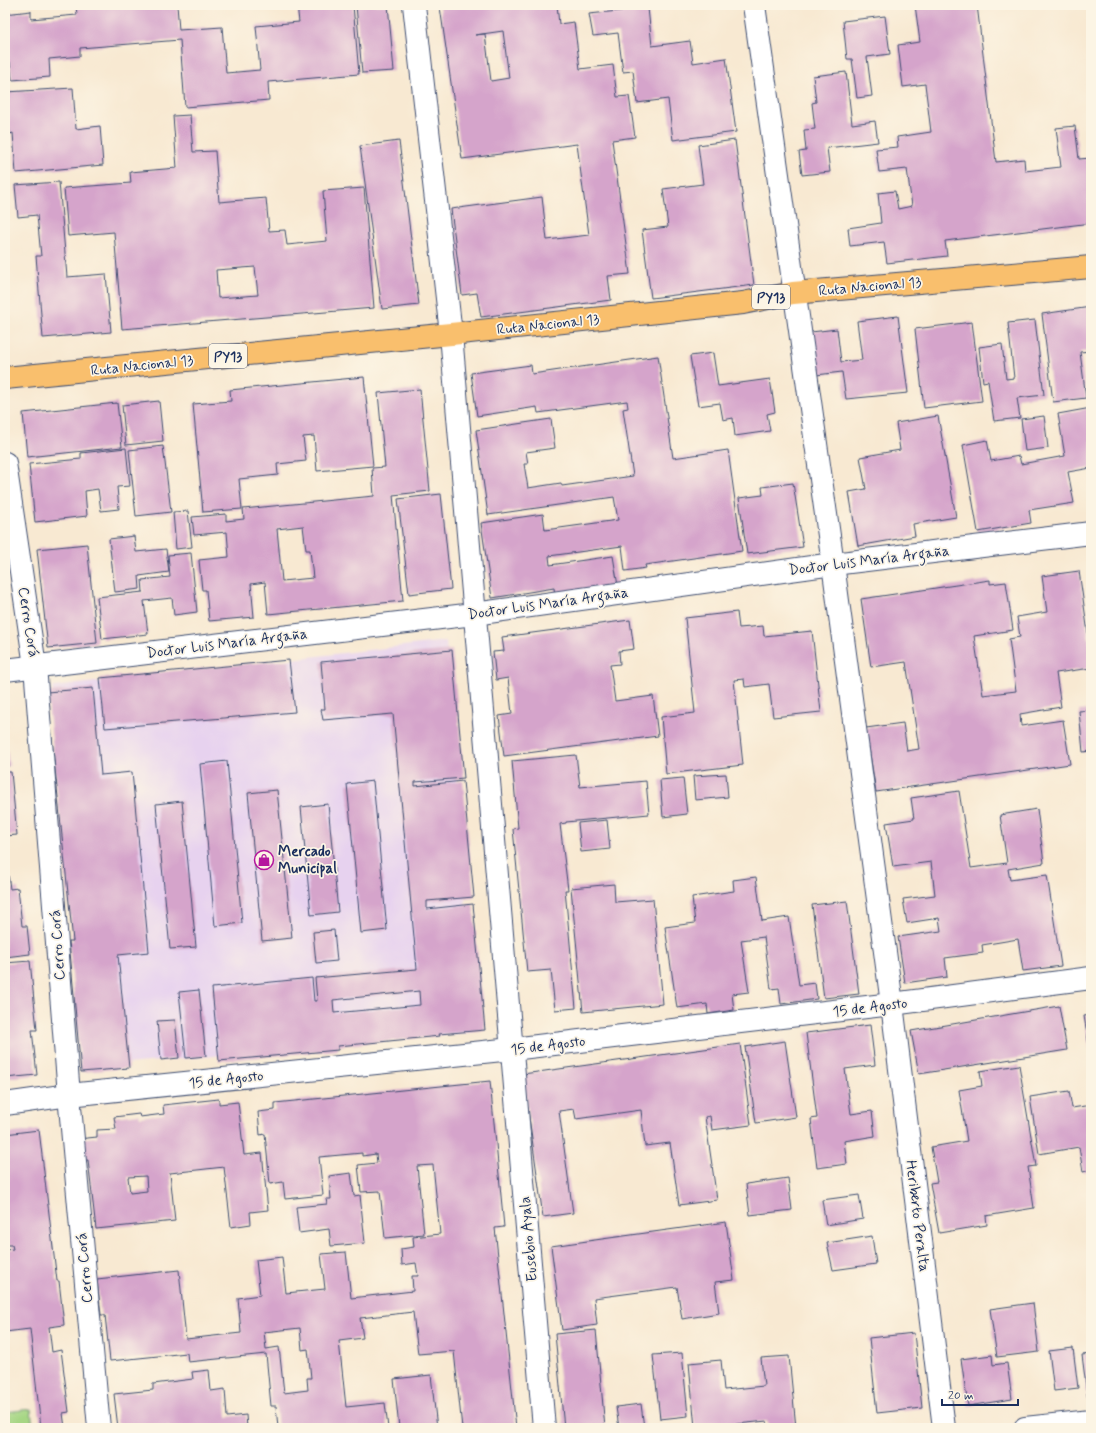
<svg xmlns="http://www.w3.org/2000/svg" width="1096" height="1433" font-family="Mynerve,sans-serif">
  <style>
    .built { fill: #e7d2ef }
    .green { fill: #a6d684; stroke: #608271 }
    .building { fill: #d5a4cb; fill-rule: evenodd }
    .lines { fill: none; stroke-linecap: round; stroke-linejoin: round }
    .street-casing { stroke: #3c4b6f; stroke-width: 24 }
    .highway-casing { stroke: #3c4b6f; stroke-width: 24 }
    .street { stroke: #fff; stroke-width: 22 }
    .highway { stroke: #f9bf6d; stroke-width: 22 }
    .labels { text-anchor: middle; stroke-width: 3.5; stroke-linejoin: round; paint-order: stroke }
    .shield { fill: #fcf5e5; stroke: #5e6a86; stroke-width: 1 }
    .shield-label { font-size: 14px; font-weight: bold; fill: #1b2f5e }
    .street-label { font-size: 15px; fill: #1b2f5e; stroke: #fcf5e5 }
    .poi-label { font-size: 15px; font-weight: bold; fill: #1b2f5e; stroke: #fcf5e5; text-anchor: start }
  </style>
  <rect width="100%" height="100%" fill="#fcf5e5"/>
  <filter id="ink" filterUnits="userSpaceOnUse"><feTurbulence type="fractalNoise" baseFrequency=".025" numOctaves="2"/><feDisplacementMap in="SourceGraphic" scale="8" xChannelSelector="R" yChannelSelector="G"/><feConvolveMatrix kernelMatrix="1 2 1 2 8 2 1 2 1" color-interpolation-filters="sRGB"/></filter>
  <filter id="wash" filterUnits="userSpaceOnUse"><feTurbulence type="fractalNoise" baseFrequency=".012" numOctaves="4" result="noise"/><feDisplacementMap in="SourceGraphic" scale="16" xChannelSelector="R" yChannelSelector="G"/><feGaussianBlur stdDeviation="0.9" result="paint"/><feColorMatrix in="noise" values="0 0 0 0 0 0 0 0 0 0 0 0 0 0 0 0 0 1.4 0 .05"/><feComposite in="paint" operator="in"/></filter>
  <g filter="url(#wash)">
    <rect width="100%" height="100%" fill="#f8e9d2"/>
    <path class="built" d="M446 641 475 1032 83 1068 53 687Z"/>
    <path class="green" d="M31 1409 33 1428H5V1412Z"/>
    <g id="blocks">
      <g class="building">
        <path d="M76 5H177L179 30 222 27 226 73 260 70 256 26 299 22 297 5H353L359 74 268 82 269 100 185 107 180 40 80 48V56L49 59 50 77 12 80 10 62H5V14L31 11V19L77 15Z"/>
        <path d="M356 5H388L394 71 362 73Z"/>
        <path d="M446 5H557L559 24 574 22 580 69 613 65 617 97 629 96 635 137 612 140 630 274 608 276 611 300 481 317 477 293 462 295 451 209 542 197 547 240 589 235 577 144 462 159 440 7H446ZM503 31 509 78 491 81 485 34 475 35Z"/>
        <path d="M915 5H977L996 162 1024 159 1025 171 1061 167 1056 128 1075 126 1079 159 1091 158V223L945 241 947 256 887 263 884 242 850 246 848 228 881 223 878 193 895 191 898 209 912 206 907 169 879 172 876 149 898 147 897 137 931 132 925 84 903 87 898 45 920 42Z"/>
        <path d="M648 8 652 46 690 41 693 63 726 58 736 132 673 140 668 99 637 103 633 71 623 72 618 33 593 36 589 14Z"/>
        <path d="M885 16 890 54 867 57 872 96 857 98 852 59H847L843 21Z"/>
        <path d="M846 72 852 124 875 121 878 142 827 148 830 172 802 175 799 152 806 151 804 130 815 129 812 103 816 102 813 76Z"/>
        <path d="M73 88 76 129 100 126 103 165 16 173 13 133 10 134 6 92Z"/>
        <path d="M190 115 193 152 215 151 219 202 266 198 269 231 285 230 287 245 327 241 323 191 364 188 374 308 122 329 114 232 68 236 64 188 131 183 130 172 177 168 173 116ZM255 267 258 295 218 298 216 270Z"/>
        <path d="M735 140 754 285 651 298 642 230 668 227 663 189 703 184 698 145Z"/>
        <path d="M399 141 419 305 382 309 360 146Z"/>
        <path d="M59 182 67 277 106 274 111 332 43 338 36 256H41L37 215 18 217 15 185Z"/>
        <path d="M1091 307V351L1080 352 1086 398 1053 402 1042 314Z"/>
        <path d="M898 316 908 393 846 399 842 372 816 375 811 332 837 329 841 362 862 360 857 321Z"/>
        <path d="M1035 320 1044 395 1017 398 1020 418 994 421 988 381 983 382 979 347 1002 344 1006 379 1014 378 1008 323Z"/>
        <path d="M972 322 982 401 924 408 915 329Z"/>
        <path d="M713 353 718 386 770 379 775 412 767 414 770 431 735 436 733 418 723 420 720 403 698 406 690 356Z"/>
        <path d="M658 356 673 458 728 450 742 551 645 565 646 568 625 571 622 546 549 556 550 565 613 556 618 586 555 595 554 588 492 598 481 523 543 514 545 530 618 520 614 497 488 515 476 430 551 419 555 448 526 452 528 464H524L528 488 561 483 562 486 633 476 623 409 628 408 627 401 538 413 537 407 477 416 471 373 531 365 532 374Z"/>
        <path d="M364 377 373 466 317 471 314 436 303 437 306 461 277 464 278 475 239 479 242 509 203 512 193 404 231 401 230 390Z"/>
        <path d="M420 389 430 491 393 495 403 601 268 614 265 582 251 584 254 617 209 621 206 590H202L199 560 229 557 227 532 194 535 192 517 226 514V521L244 519 243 509 374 496 372 468 385 467 378 393ZM303 526 306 550H310L313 578 282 581 277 529Z"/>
        <path d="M159 401 163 441 126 445 122 405Z"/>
        <path d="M117 403 122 447 27 457 23 413Z"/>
        <path d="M1091 408V468L1068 472 1074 503 1029 510 1031 523 978 532 963 445 987 440 991 461 1019 456 1021 464 1065 456 1058 414Z"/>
        <path d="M938 416 956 517 913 524 915 536 858 546 849 492 866 489 860 457 900 450 896 423Z"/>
        <path d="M1044 416 1048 448 1025 451 1021 419Z"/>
        <path d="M163 446 171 512 136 516 129 450Z"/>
        <path d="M126 448 130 486 117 487 119 509 101 511 98 489 85 491 87 516 35 522 29 464 81 459V453Z"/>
        <path d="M793 483 803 547 747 554 739 498 763 495 762 487Z"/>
        <path d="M441 494 451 589 409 594 398 499Z"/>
        <path d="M188 511 192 547 176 549 173 512Z"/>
        <path d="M134 536 136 552 166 549 169 572 139 576 140 589 115 592 109 539Z"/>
        <path d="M87 544 97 643 48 648 37 549Z"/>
        <path d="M191 553 197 612 174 615 172 598 144 601 148 634 102 639 97 597 143 592 142 580 170 577 168 555Z"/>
        <path d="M1079 571 1091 654V668L1056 673 1061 707 1020 714 1021 726 1063 720 1070 764 876 792 866 728 903 723 907 751 919 749 906 662 871 667 861 599 990 580V584L1006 582 1013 630 974 636 983 695 1016 691 1009 639 1020 637 1017 617 1047 612 1042 576Z"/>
        <path d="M737 612 739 628 763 626 764 636 812 631 821 712 773 717 769 684 745 687 744 679 734 680 743 765 666 774 661 717 695 713 685 618Z"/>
        <path d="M630 620 634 649 619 651 620 664 610 665 615 701 653 696 658 736 504 756 499 716 512 714 508 678 496 680 493 652 504 651 502 637Z"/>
        <path d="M452 650 464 778 415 782V786L463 781 474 897 427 901V909L473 904 485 1030 439 1034 440 1036 338 1046V1050L219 1061 212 988 312 978 314 1001H317L315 978 417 969 393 714 323 720 321 709H325L321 662ZM419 991 420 1005 334 1013 333 1000Z"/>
        <path d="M289 660 295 712 105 728 100 678Z"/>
        <path d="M93 688 101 775 132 772 149 952 118 955 129 1068 81 1072 69 941H73L47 692Z"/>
        <path d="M1091 710V751L1083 752 1079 711Z"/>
        <path d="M5 731 9 766H5Z"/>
        <path d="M576 755 580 787 646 781 649 814 566 822V823L560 824 568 890H565L576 1008 555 1010 551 970 527 972 513 829 518 828 512 761Z"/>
        <path d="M227 761 242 923 215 926 200 764Z"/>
        <path d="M5 772H11L17 835 5 836Z"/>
        <path d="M726 774 728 797 695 800 693 776Z"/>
        <path d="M683 778 687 814 663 817 660 780Z"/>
        <path d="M373 781 387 930 361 933 347 784Z"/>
        <path d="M277 790 292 938 262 941 248 793Z"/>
        <path d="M959 791 971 868 1007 863 1000 815 1037 809 1044 863 1008 869 1010 880 1047 875 1061 966 1023 971 1018 939 982 945 983 953 945 958 947 977 905 983 898 937 941 931 939 918 907 923 903 899 935 895 931 862 893 867 886 823 914 819 911 798Z"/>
        <path d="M182 801 196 947 170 949 156 804Z"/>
        <path d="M328 804 338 912 311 915 301 807Z"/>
        <path d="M607 820 610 849 581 852 578 823Z"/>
        <path d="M5 850 10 889 18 888 22 926H27L30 954 5 957Z"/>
        <path d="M756 877 762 921 789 917 799 985 815 983 817 999 781 1004 779 988 771 989 764 937 741 940 749 992 732 994 734 1010 708 1014 707 1004 677 1008 665 927 695 923 692 897 734 891 733 880Z"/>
        <path d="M614 884 615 902 653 899 663 1004 583 1012 571 888Z"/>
        <path d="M847 901 859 994 824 998 812 905Z"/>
        <path d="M334 930 337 961 316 963 313 932Z"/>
        <path d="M30 961 37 1030H32L37 1075 5 1078V963Z"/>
        <path d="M199 990 206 1056 186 1058 179 992Z"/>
        <path d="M1059 1006 1067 1050 919 1074 911 1031Z"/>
        <path d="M1091 1015V1052H1090L1084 1016Z"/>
        <path d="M175 1020 179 1058 161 1060 157 1021Z"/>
        <path d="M870 1025 875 1065 845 1069 851 1114 872 1111 875 1136 844 1141 847 1164 817 1168 811 1119 817 1118 806 1033Z"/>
        <path d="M785 1041 796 1117 756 1123 745 1047Z"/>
        <path d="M740 1044 751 1125 712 1130 710 1116 705 1117 717 1200 679 1205 670 1143 645 1146 641 1110 576 1119 574 1109 559 1111 573 1213 543 1217 523 1074Z"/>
        <path d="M1019 1065 1036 1166 1028 1167 1034 1208 986 1216 987 1225 939 1233 930 1183 937 1182 931 1147 967 1141 959 1090 982 1086 980 1071Z"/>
        <path d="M490 1081 504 1227 495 1228 516 1428H462L454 1351 418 1354 413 1312 360 1318 363 1338 339 1341 346 1407 385 1403 388 1428H278L276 1406H271L266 1354 188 1362 187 1353 110 1361 105 1315H101L97 1279 179 1270 186 1339 241 1333 238 1298 260 1295 256 1260 282 1257 286 1293 325 1289 321 1254 346 1252 351 1298 413 1291 412 1276H418L416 1263 402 1265 401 1249 414 1247 413 1237 440 1234 433 1165 417 1166 424 1234 385 1238 380 1191 361 1192 358 1165 377 1163 376 1154 362 1156V1153L319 1157 323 1195 285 1199 283 1182 270 1184 265 1134 260 1135 258 1112 275 1110V1103ZM300 1328 302 1350 308 1349 311 1378H307L308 1390 284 1393 279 1347 266 1349 264 1332Z"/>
        <path d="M1069 1091 1072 1108 1091 1105V1170L1083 1172 1079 1147 1039 1154 1030 1097Z"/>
        <path d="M219 1099V1104L238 1102 244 1155 262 1153 268 1210 250 1212 251 1224 231 1227 224 1167 170 1173 175 1221 96 1229 88 1160 80 1161 78 1139 97 1137V1130L116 1129 114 1117 139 1114 140 1117 164 1114 163 1105ZM146 1176 147 1191 130 1193 128 1177Z"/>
        <path d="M39 1130 57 1281H59L64 1325 49 1327 52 1352 61 1350 69 1412 63 1413 65 1428H41L30 1329 5 1332V1250L13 1249 12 1245H5V1134Z"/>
        <path d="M351 1173 354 1196 360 1195 365 1243 331 1246 329 1229 299 1233 296 1207 327 1204 326 1199H331L329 1176Z"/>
        <path d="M788 1178 792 1210 750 1215 746 1184Z"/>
        <path d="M859 1195 863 1219 826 1225 822 1200Z"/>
        <path d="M726 1222 734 1280 715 1282 719 1313 682 1319 677 1287 594 1298 597 1325 562 1330 551 1246Z"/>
        <path d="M872 1236 876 1264 833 1270 827 1243Z"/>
        <path d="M1033 1303 1039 1352 997 1357 990 1309Z"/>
        <path d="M596 1330 605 1428H564L555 1334Z"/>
        <path d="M914 1333 922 1408 877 1413 869 1338Z"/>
        <path d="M1073 1348 1078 1388 1054 1391 1049 1351Z"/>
        <path d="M682 1353 688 1416 660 1419 653 1355Z"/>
        <path d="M1091 1354V1402H1088L1082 1355Z"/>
        <path d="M992 1355 993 1365 1007 1363 1012 1399 968 1406 961 1359Z"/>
        <path d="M789 1356 796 1428H768L767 1421 727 1425V1428H695L689 1363 721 1360 724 1390 764 1386 761 1358Z"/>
        <path d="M209 1370 211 1391 225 1389 227 1417 246 1415 247 1428H169L168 1424 167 1428H118L114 1394 153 1390V1384L193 1379 192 1372Z"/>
        <path d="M431 1375 437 1428H399L394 1379Z"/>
        <path d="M641 1404 644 1428H619L616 1407Z"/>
      </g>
    </g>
  </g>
  <g filter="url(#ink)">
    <use href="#blocks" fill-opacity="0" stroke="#3c4b6f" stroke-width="1"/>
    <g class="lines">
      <defs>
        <g id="street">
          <path d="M414 5 451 334 544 1428"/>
          <path d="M754 5 833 564 892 1004 944 1428"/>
          <path d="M5 463 35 666 69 1095 99 1428"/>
          <path d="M5 670 474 614 833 564 1091 533"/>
          <path d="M5 1104 69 1095 512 1049 892 1004 1091 978"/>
          <path d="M1025 1428 1091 1421"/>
        </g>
        <path id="highway" d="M5 378 451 334 743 303 793 293 1091 267"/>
      </defs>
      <use href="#street" class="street-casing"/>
      <use href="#highway" class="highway-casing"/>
      <use href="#street" class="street"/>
      <use href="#highway" class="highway"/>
    </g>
  </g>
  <defs>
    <symbol id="shop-ring" viewBox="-11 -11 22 22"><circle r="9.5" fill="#fcf5e5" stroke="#b5179e" stroke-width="1.5"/><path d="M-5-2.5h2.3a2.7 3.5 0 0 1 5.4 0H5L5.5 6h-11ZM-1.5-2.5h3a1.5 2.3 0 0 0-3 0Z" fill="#b5179e"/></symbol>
  </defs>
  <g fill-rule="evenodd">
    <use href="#shop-ring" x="253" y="849" width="22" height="22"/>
  </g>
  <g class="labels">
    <g class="shield">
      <rect x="752" y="285" width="38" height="24" rx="3"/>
      <rect x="209" y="344" width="38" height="24" rx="3"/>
    </g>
    <g class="shield-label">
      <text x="771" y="302">PY13</text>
      <text x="228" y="361">PY13</text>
    </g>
    <g class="street-label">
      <text transform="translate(870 286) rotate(-5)" y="5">Ruta Nacional 13</text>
      <text transform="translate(548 324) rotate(-6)" y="5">Ruta Nacional 13</text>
      <text transform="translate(142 365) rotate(-6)" y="5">Ruta Nacional 13</text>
      <text transform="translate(869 560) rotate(-7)" y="5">Doctor Luis María Argaña</text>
      <text transform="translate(548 603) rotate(-8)" y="5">Doctor Luis María Argaña</text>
      <text transform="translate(29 622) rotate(81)" y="5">Cerro Corá</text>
      <text transform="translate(227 643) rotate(-7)" y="5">Doctor Luis María Argaña</text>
      <text transform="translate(57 945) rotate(-94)" y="5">Cerro Corá</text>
      <text transform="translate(870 1007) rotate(-7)" y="5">15 de Agosto</text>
      <text transform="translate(548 1045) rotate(-7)" y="5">15 de Agosto</text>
      <text transform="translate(226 1079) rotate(-6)" y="5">15 de Agosto</text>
      <text transform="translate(918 1216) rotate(83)" y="5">Heriberto Peralta</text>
      <text transform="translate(528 1239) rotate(-95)" y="5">Eusebio Ayala</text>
      <text transform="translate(84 1268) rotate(-95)" y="5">Cerro Corá</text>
    </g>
    <g class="poi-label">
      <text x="278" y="856">Mercado<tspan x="278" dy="17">Municipal</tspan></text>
    </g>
  </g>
  <rect width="1096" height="1433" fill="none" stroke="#fcf5e5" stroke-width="20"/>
  <path d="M942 1399v6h76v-6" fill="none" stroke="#1b2f5e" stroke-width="2"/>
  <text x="948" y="1399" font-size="12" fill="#1b2f5e" stroke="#fcf5e5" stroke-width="3" paint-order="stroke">20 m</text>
</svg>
